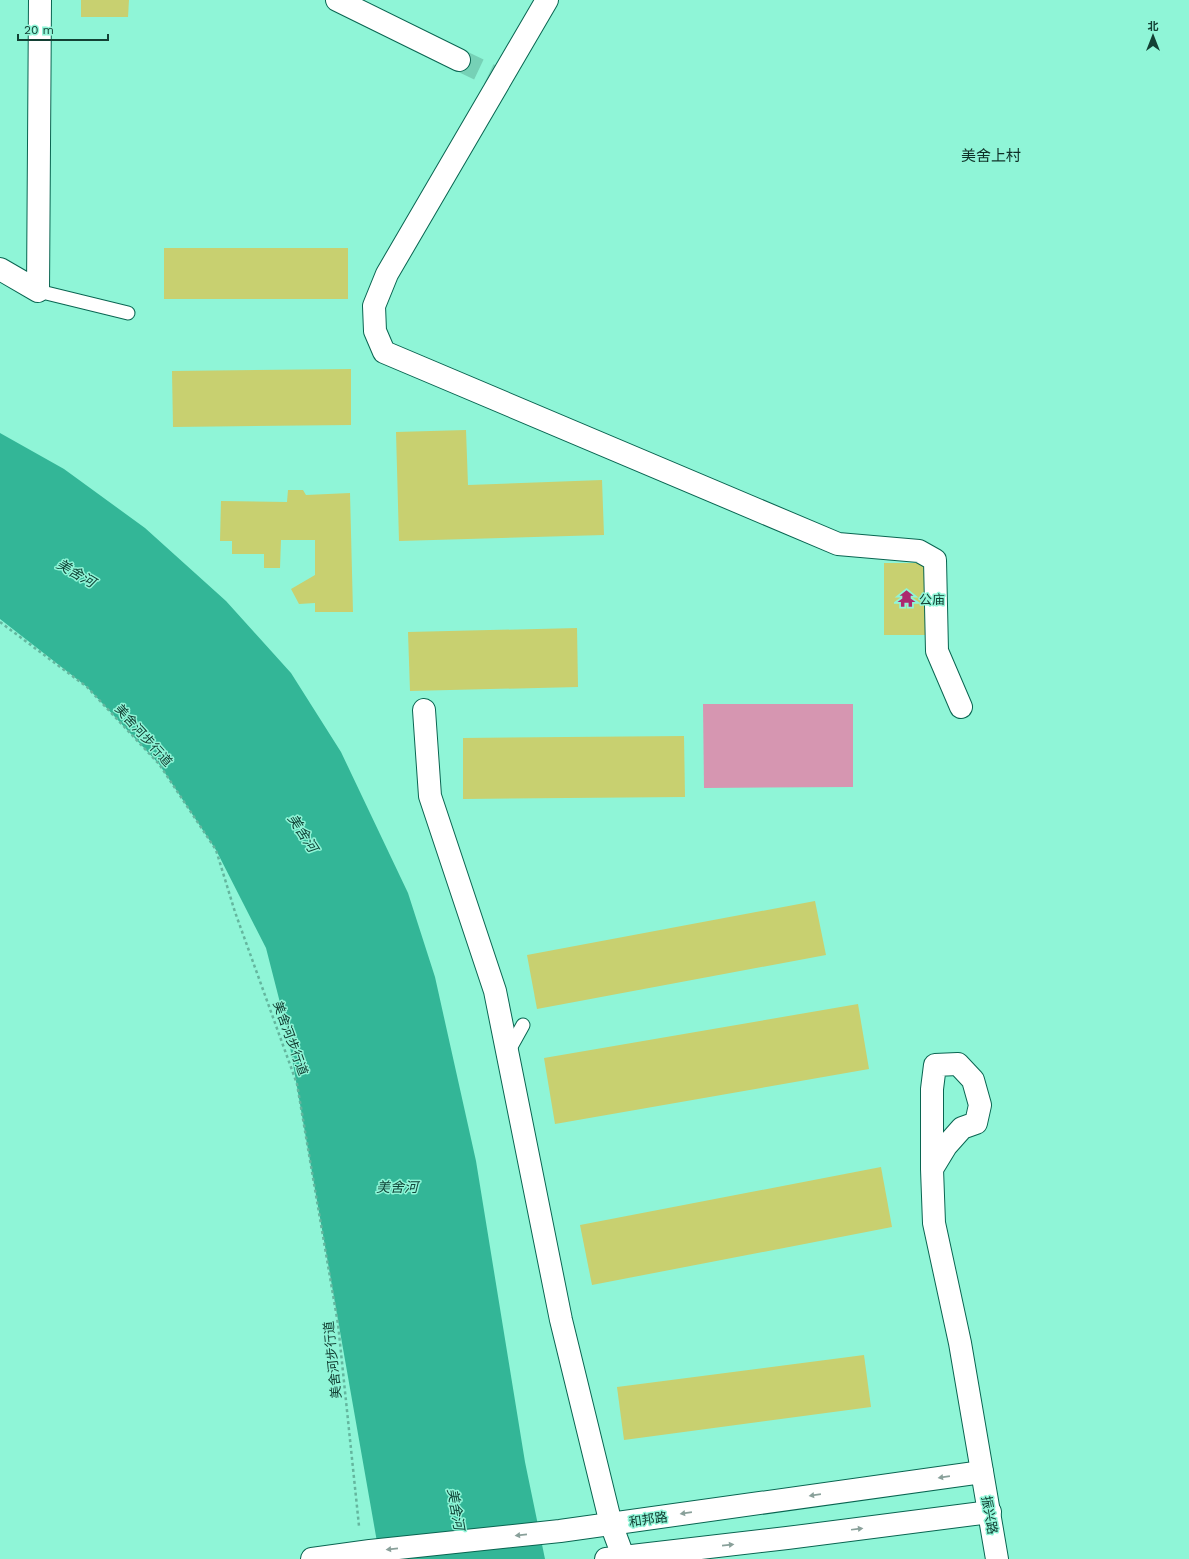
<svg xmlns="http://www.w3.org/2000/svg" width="1189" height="1559" font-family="'Work Sans','Noto Sans SC',sans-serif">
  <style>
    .green { fill: #d696b1 }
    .water { fill: #33b697 }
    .building { fill: #c8d070 }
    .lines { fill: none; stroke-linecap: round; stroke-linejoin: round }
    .minor-tunnel { stroke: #76d1b6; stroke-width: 22; stroke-dasharray: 22 11; stroke-linecap: butt }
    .service-casing { stroke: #096551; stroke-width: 15 }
    .minor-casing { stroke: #096551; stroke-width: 24 }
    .tertiary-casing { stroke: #096551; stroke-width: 24 }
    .path { stroke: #64b69e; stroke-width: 2.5; stroke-dasharray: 3 3; stroke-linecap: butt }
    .service { stroke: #fff; stroke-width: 13 }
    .minor { stroke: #fff; stroke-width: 22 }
    .tertiary { stroke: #fff; stroke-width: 22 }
    .oneway { fill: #89a09a }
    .labels { text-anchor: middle; stroke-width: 3; stroke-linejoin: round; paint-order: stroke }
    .poi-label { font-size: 13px; fill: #134034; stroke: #8ff5d7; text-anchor: start }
    .street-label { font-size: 13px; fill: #134034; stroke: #8ff5d7 }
    .water-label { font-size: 14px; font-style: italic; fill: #104639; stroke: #8ff5d7 }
    .quarter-label { font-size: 15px; fill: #0f3027; stroke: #8ff5d7 }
  </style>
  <rect width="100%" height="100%" fill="#8ff5d7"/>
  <path class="green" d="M703 704H853V787L704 788Z"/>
  <path class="water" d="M0 433 64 469 145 528 226 601 291 673 341 752 408 893 435 977 476 1161 525 1462 545 1559H380L287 1030 266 948 216 850 159 764 87 687 0 619Z"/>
  <g class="building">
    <path d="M81 0H129L128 17H81Z"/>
    <rect x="164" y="248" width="184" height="51"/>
    <path d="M351 369V425L173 427 172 371Z"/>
    <path d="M466 430 468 485 602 480 604 535 399 541 396 432Z"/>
    <path d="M288 490H303L306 495 350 493 353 612H315V603L299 604 291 589 315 575V540H281L280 568H264V554H232V541H220L221 501 287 502Z"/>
    <rect x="884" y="563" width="44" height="72"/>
    <path d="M577 628 578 687 410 691 408 632Z"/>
    <path d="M684 736 685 797 463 799V738Z"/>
    <path d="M815 901 826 955 537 1009 527 955Z"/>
    <path d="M858 1004 869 1069 555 1124 544 1058Z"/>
    <path d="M881 1167 892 1227 592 1285 580 1225Z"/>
    <path d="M864 1355 871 1407 624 1440 617 1387Z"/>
  </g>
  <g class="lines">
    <path class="minor-tunnel" d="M459 60 501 80"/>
    <defs>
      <g id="service">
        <path d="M38 291 128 313"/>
        <path d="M508 1052 523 1025"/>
      </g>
      <g id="minor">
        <path d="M337 0 459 60"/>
        <path d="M547 0 387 274 374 306 375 331 384 352 838 544 919 551 935 560 937 651 961 707"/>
        <path d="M0 269 38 291 40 0"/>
        <path d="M424 710 430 796 495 991 561 1320 611 1524 623 1556"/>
        <path d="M932 1169 946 1146 962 1128 976 1123 980 1105 973 1080 958 1064 935 1065 932 1089V1169L934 1223 960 1343 997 1559"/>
      </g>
      <g id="tertiary">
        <path d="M312 1559 370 1551 560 1531 982 1472"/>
        <path d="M606 1559 787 1538 990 1512"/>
      </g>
    </defs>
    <use href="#service" class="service-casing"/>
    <use href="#minor" class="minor-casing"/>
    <use href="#tertiary" class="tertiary-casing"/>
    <path class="path" d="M0 622 87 687 159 764 216 850 235 912 297 1084 338 1324 359 1526"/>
    <use href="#service" class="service"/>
    <use href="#minor" class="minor"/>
    <use href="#tertiary" class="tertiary"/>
  </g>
  <defs><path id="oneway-solid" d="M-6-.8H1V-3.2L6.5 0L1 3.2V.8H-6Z"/></defs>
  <g class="oneway">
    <use href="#oneway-solid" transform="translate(944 1477) rotate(172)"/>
    <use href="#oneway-solid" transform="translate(815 1495) rotate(172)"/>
    <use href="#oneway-solid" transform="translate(686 1513) rotate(172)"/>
    <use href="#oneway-solid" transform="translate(857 1529) rotate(-7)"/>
    <use href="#oneway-solid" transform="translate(521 1535) rotate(174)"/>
    <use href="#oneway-solid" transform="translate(728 1545) rotate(-6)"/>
    <use href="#oneway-solid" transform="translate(392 1549) rotate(174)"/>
  </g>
  <defs>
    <symbol id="temple-bare" viewBox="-9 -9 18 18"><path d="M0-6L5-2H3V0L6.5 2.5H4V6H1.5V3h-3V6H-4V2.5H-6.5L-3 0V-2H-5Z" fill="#ac276e" stroke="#8ff5d7" stroke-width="2.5" paint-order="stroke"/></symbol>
  </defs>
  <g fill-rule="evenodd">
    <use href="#temple-bare" x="894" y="586" width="25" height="25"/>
  </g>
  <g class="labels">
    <g class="poi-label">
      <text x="919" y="604">公庙</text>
    </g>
    <g class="street-label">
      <text transform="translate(144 735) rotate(48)" y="5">美舍河步行道</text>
      <text transform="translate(291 1038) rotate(70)" y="5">美舍河步行道</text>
      <text transform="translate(332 1360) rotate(-96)" y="5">美舍河步行道</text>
      <text transform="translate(990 1515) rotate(80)" y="5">振兴路</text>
      <text transform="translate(648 1519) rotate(-8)" y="5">和邦路</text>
    </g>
    <g class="water-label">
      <text transform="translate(76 573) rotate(30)" y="5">美舍河</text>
      <text transform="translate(303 833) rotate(57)" y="5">美舍河</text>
      <text x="397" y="1192">美舍河</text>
      <text transform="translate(456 1509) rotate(80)" y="5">美舍河</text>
    </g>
    <g class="quarter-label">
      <text x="991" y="161">美舍上村</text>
    </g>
  </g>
  <g transform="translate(1153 36)" stroke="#8ff5d7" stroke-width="3" paint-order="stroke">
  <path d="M0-3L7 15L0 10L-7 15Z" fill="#134034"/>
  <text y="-6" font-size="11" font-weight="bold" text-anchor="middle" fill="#134034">北</text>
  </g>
  <path d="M18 34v6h90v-6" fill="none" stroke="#134034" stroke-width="2"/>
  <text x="24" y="34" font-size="12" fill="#134034" stroke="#8ff5d7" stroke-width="3" paint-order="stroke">20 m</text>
</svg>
